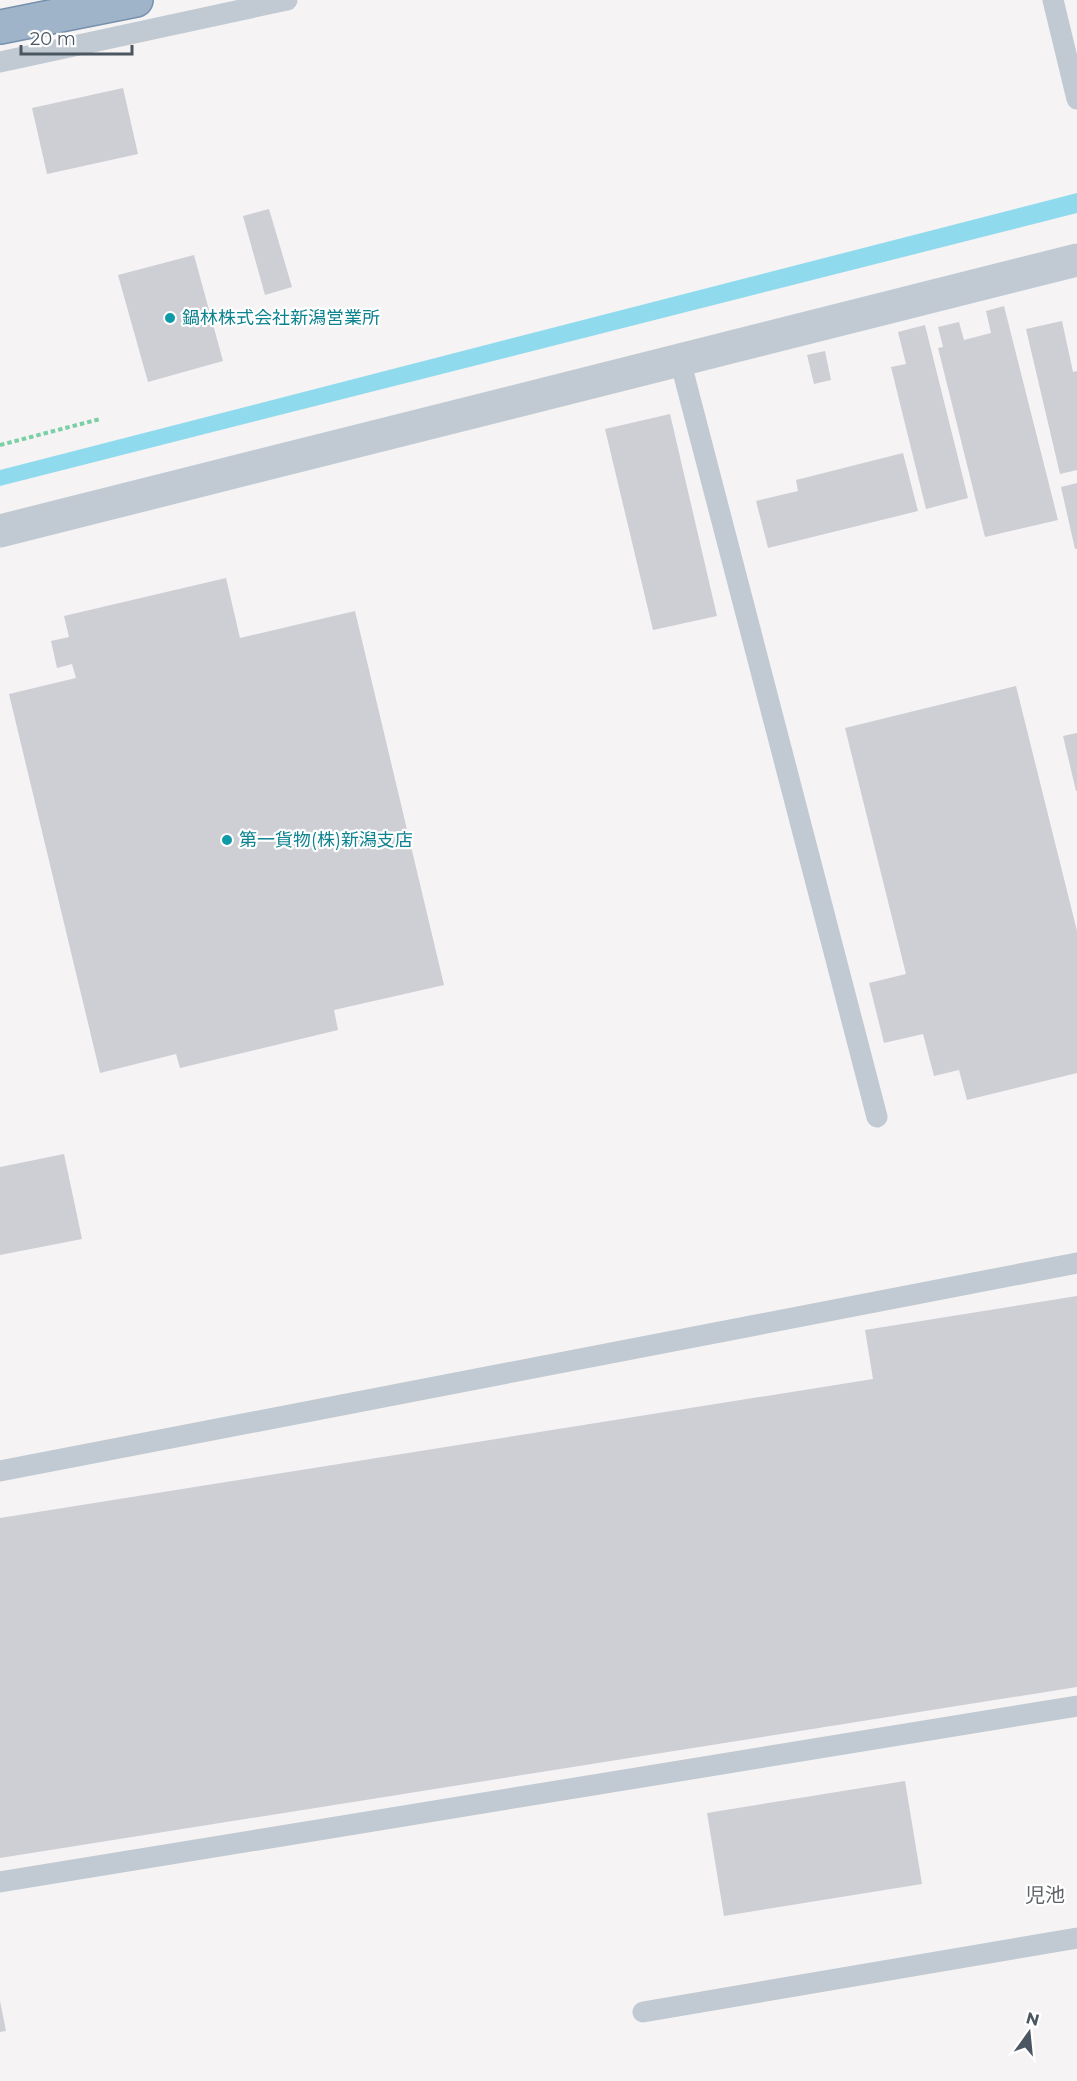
<svg xmlns="http://www.w3.org/2000/svg" width="1077" height="2081" font-family="Montserrat,'Noto Sans JP',sans-serif">
  <style>
    .water { fill: #90daee }
    .building { fill: #cdcfd5 }
    .lines { fill: none; stroke-linecap: round; stroke-linejoin: round }
    .trunk-casing { stroke: #7690ad; stroke-width: 36 }
    .path { stroke: #7ad0a6; stroke-width: 4; stroke-dasharray: 4.5 3; stroke-linecap: butt }
    .service { stroke: #c1cad2; stroke-width: 21 }
    .tertiary { stroke: #c1cad2; stroke-width: 33 }
    .trunk { stroke: #9fb4c9; stroke-width: 33 }
    .culture-dot { fill: #0f9aa8; stroke: #fff; stroke-width: 2 }
    .labels { text-anchor: middle; stroke-width: 4.5; stroke-linejoin: round; paint-order: stroke }
    .culture-label { font-size: 18px; fill: #0d838f; stroke: #fff; text-anchor: start }
    .neighbourhood-label { font-size: 20px; fill: #5f6368; stroke: #fff }
  </style>
  <rect width="100%" height="100%" fill="#f5f3f3"/>
  <path class="water" d="M1077 193V213L0 486V470Z"/>
  <g class="building">
    <path d="M123 88 138 154 47 174 32 108Z"/>
    <path d="M269 209 292 287 265 295 243 216Z"/>
    <path d="M194 255 223 361 148 382 118 275Z"/>
    <path d="M1004 306 1058 520 985 537 938 348 943 347 938 327 959 322 964 340 991 333 986 311Z"/>
    <path d="M1062 321 1073 372 1077 371V470L1060 474 1026 329Z"/>
    <path d="M925 325 968 498 926 509 891 367 906 364 898 332Z"/>
    <path d="M825 351 831 380 814 384 807 355Z"/>
    <path d="M670 414 717 616 653 630 605 429Z"/>
    <path d="M903 453 918 511 768 548 756 501 798 491 796 480Z"/>
    <path d="M1077 483V549H1075L1061 487Z"/>
    <path d="M226 578 240 638 355 611 444 985 334 1010 338 1030 180 1068 176 1054 100 1073 9 694 76 678 72 664 57 668 51 641 69 637 64 616Z"/>
    <path d="M1016 686 1077 931V1073L967 1100 959 1070 934 1076 923 1034 884 1043 869 983 906 974 845 728Z"/>
    <path d="M1077 733V791H1076L1063 736Z"/>
    <path d="M64 1154 82 1239 0 1255V1167Z"/>
    <path d="M1077 1296V1687L0 1858V1518L873 1379 865 1330Z"/>
    <path d="M905 1781 922 1884 724 1916 707 1813Z"/>
    <path d="M0 2001 6 2031 0 2032Z"/>
  </g>
  <g class="lines">
    <defs>
      <path id="trunk" d="M0 27 136 0"/>
    </defs>
    <use href="#trunk" class="trunk-casing"/>
    <path class="path" d="M0 445 100 419"/>
    <g class="service">
      <path d="M1053 0 1077 99"/>
      <path d="M0 62 287 0"/>
      <path d="M680 360 877 1117"/>
      <path d="M0 1471 1077 1263"/>
      <path d="M0 1882 1077 1706"/>
      <path d="M643 2012 1077 1938"/>
    </g>
    <path class="tertiary" d="M0 531 1077 260"/>
    <use href="#trunk" class="trunk"/>
  </g>
  <g class="culture-dot">
    <circle cx="170" cy="318" r="6"/>
    <circle cx="227" cy="840" r="6"/>
  </g>
  <g class="labels">
    <g class="culture-label">
      <text x="182" y="324">鍋林株式会社新潟営業所</text>
      <text x="239" y="846">第一貨物(株)新潟支店</text>
    </g>
    <g class="neighbourhood-label">
      <text x="1045" y="1902">児池</text>
    </g>
  </g>
  <g transform="translate(1029 2033) rotate(15)" stroke="#ffffff" stroke-width="4.5" paint-order="stroke">
  <path d="M0-4.5L10 22L0 15L-10 22Z" fill="#4a5661"/>
  <text y="-9" font-size="16" font-weight="bold" text-anchor="middle" fill="#4a5661">N</text>
  </g>
  <path d="M21 45v9h111v-9" fill="none" stroke="#4a5661" stroke-width="3"/>
  <text x="30" y="45" font-size="18" fill="#4a5661" stroke="#ffffff" stroke-width="4.5" paint-order="stroke">20 m</text>
</svg>
